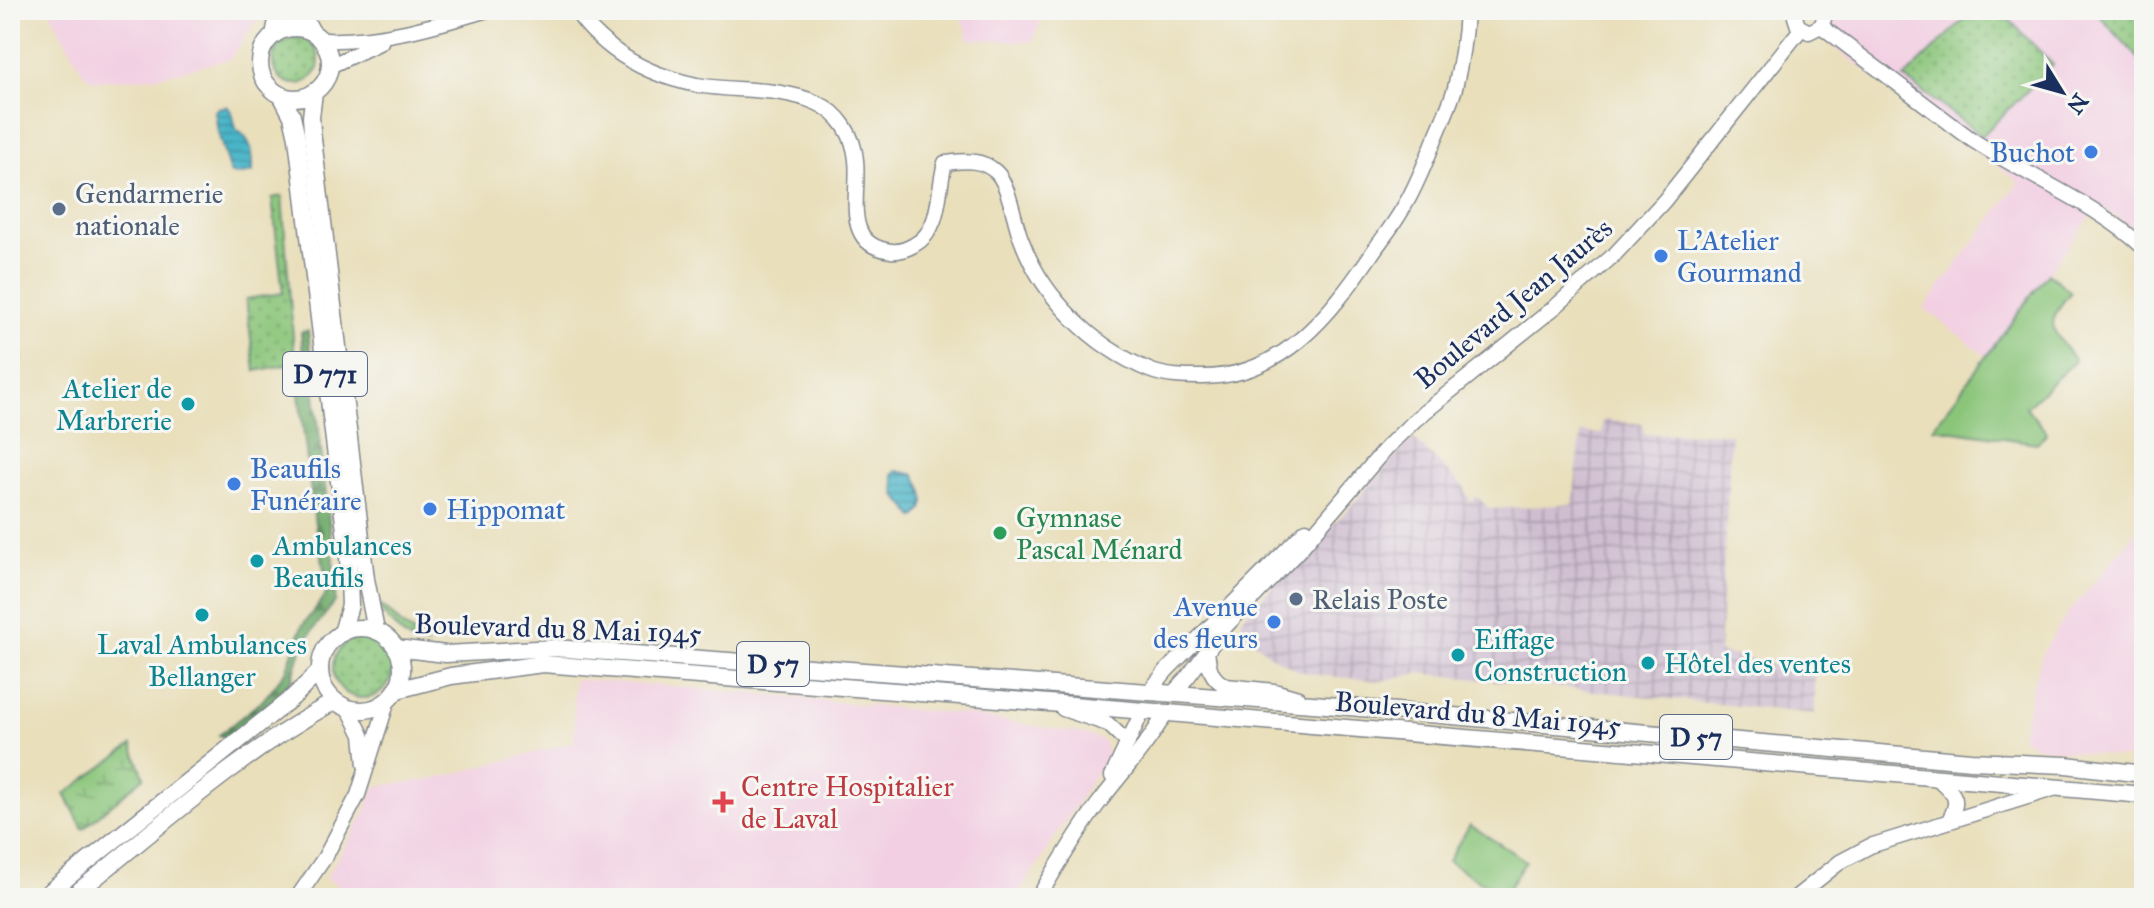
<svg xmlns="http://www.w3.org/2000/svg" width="2154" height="908" font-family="'IM FELL Great Primer',serif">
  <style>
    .built { fill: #f2cfe2 }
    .industrial { fill: url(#industrial-grid) }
    .grass { fill: url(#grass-dots); stroke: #527a6c; stroke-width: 2 }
    .forest { fill: url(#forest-firs); stroke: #456c64; stroke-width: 2 }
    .wetland { fill: url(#wetland-marsh); stroke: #527a6c; stroke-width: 2 }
    .park { fill: #8ac579; stroke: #527a6c; stroke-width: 2 }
    .water { fill: url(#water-rules); stroke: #327292; stroke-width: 2 }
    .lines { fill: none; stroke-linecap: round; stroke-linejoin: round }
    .secondary-casing { stroke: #82878c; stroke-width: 17 }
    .primary-casing { stroke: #82878c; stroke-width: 19 }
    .secondary { stroke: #fff; stroke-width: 14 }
    .primary { stroke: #fff; stroke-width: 16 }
    .shop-dot { fill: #3f7fe0; stroke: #f6f6f2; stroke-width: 3 }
    .service-dot { fill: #5c6f8a; stroke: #f6f6f2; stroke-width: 3 }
    .culture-dot { fill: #0f9aa8; stroke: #f6f6f2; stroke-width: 3 }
    .leisure-dot { fill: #2e9e5b; stroke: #f6f6f2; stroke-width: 3 }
    .health-dot { fill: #e0444e; stroke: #f6f6f2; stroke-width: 3 }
    .labels { text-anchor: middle; stroke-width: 6; stroke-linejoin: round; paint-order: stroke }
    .shield { fill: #f6f6f2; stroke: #5d6b8a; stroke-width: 2 }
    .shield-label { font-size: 26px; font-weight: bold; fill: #1b2f5e }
    .shop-label { font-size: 28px; fill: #366cbe; stroke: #f6f6f2; text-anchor: start }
    .service-label { font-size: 28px; fill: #4e5e75; stroke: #f6f6f2; text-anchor: start }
    .street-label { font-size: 28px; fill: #1b2f5e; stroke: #f6f6f2 }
    .culture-label { font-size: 28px; fill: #0d838f; stroke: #f6f6f2; text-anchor: start }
    .leisure-label { font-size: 28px; fill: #27864d; stroke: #f6f6f2; text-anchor: start }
    .health-label { font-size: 28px; fill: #be3a42; stroke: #f6f6f2; text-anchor: start }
  </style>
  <defs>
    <pattern id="industrial-grid" width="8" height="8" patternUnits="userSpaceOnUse" patternTransform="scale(2)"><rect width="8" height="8" fill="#cfbdd0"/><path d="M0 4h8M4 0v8" fill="none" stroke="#a79aac"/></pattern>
    <pattern id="grass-dots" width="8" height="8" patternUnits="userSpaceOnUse" patternTransform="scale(2)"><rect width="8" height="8" fill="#8ac579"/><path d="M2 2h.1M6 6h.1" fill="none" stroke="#70a066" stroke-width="1.8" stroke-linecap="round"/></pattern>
    <pattern id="forest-firs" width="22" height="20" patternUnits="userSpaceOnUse" patternTransform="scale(2)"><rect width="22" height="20" fill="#6faa69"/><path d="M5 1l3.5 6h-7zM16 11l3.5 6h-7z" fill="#5a8b5a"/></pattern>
    <pattern id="wetland-marsh" width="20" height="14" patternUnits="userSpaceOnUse" patternTransform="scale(2)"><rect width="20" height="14" fill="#8ac579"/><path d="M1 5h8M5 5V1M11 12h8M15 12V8" fill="none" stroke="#70a066"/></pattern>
    <pattern id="water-rules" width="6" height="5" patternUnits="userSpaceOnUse" patternTransform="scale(2)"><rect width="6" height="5" fill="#4ab5c7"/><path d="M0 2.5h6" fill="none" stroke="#3d94a5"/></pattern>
  </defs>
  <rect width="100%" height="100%" fill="#f6f6f2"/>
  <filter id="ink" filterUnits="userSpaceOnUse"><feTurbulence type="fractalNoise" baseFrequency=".0125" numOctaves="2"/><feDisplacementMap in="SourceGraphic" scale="16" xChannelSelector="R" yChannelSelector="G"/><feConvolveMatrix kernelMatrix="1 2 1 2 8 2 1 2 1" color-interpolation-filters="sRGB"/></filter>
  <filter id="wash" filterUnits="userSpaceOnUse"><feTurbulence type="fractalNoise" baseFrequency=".006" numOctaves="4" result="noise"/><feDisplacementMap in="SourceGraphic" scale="32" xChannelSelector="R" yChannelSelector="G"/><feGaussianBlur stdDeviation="1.8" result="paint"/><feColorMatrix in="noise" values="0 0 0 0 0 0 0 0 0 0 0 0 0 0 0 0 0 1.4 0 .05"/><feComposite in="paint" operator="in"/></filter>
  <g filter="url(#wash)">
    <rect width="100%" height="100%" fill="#e9dfbb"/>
    <g class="built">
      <path d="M49 10H264L230 59 155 77 95 81 84 74Z"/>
      <path d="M955 10H1046L1032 42 968 39 966 27Z"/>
      <path d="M1837 10H2144V236L2099 205 1986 356 1924 308 2019 182 1918 110 1826 41Z"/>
      <path d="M2144 523V760L2036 747 2021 737 2035 677 2043 652 2068 613Z"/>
      <path d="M574 679 692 688 960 714 1086 734 1104 741 1108 755 1016 898H354L326 877 362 818 376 786 431 780 574 742Z"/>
    </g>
    <path class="industrial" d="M1603 420 1643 424 1644 434 1731 433 1719 652 1815 675V714L1419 673 1380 681 1318 675 1299 671 1270 655 1243 631 1241 619 1349 508 1413 438 1464 487 1471 502 1476 496 1490 509 1573 504 1581 432 1602 434Z"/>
    <g class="grass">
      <path d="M1974 10H2000L2053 65 1982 136 1904 78Z"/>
      <path d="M2094 10H2144V64Z"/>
      <circle cx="296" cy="61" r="23"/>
      <path d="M282 196 295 363 255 371 246 299 283 293 272 198Z"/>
      <path d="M377 605C388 608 394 618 402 625 411 633 422 635 427 645 423 644 418 644 414 642 403 639 383 614 377 605Z"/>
      <circle cx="363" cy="668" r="30"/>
    </g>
    <path class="forest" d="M308 331 336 585 335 602 312 631 301 650 292 679 281 695 226 738 219 735 263 700 286 671 302 626 325 596 328 588 315 524 295 363 304 362 301 332Z"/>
    <path class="wetland" d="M132 745 144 777 83 829 65 794Z"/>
    <g class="park">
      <path d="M2048 273 2071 292C2042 325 2052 329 2075 361L2026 407 2047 433 2037 443 1933 428Z"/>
      <path d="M12 320 22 360 10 363V321Z"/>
      <path d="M1470 825 1526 861 1503 896 1448 861Z"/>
    </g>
    <g class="water">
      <path d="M227 106 232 113 236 129C253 141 253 153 253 172L235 175 230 173 218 132 215 111 218 108Z"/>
      <path d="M897 471 915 475C924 491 930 504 915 518L896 495 893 473Z"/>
    </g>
  </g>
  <g filter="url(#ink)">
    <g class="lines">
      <defs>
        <g id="secondary">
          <path d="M576 10C585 26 599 38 613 49 638 68 667 79 697 85 737 92 778 86 817 103 840 113 854 136 856 160 860 194 841 245 891 251 900 252 907 249 914 245 942 230 937 191 945 163 964 161 981 158 996 172 1009 184 1014 221 1021 239 1042 297 1092 346 1149 370 1166 377 1185 377 1203 377 1282 377 1330 315 1371 255 1381 240 1393 226 1402 210 1416 188 1425 163 1435 139 1442 122 1450 105 1455 88 1461 63 1465 35 1466 10"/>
          <path d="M1798 10 1795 17 1798 26 1809 32 1821 26 1824 19 1822 10"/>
          <path d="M1821 26 1971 139C2026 176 2096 203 2144 248"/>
          <path d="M323 40C379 42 434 26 487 10"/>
          <path d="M330 66 381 42"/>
          <path d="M1207 651C1209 667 1210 678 1226 686L1274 691 1298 698"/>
          <path d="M1149 692 1166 671 1306 530"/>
          <path d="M1172 694 1187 678 1226 626 1301 548 1387 447 1416 419 1555 307 1616 253 1664 201 1801 29"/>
          <path d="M349 709 362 735 365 765"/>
          <path d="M1063 709 1108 724 1128 743"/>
          <path d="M1112 776 1142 712"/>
          <path d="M1937 778C1953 793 1962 798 1949 820"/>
          <path d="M297 898 325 857 358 795 388 700"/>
          <path d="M1038 898C1057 866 1076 834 1098 804 1121 774 1147 746 1165 714"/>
          <path d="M1795 898 1840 862 1870 846 2053 789"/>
        </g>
        <g id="primary">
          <path d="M300 10 312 32"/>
          <circle cx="295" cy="63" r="35"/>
          <path d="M274 35 279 10"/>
          <path d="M314 92 311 117 312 131 366 579 376 631"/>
          <path d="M281 95 292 116 297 138 348 555 350 605 342 633"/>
          <circle cx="361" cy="669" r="41"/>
          <path d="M396 648 446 654 554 648 1326 705 1971 761 2066 765 2144 774"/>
          <path d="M397 690 451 676 543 664 1025 701 2144 795"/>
          <path d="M42 898 293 697 320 671"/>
          <path d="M70 898C156 830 239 754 335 701"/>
        </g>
      </defs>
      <use href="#secondary" class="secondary-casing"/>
      <use href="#primary" class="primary-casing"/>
      <use href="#secondary" class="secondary"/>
      <use href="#primary" class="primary"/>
    </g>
  </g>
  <g class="shop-dot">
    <circle cx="2091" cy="152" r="8"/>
    <circle cx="1661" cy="256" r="8"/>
    <circle cx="234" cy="484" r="8"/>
    <circle cx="430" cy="509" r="8"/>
    <circle cx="1274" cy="622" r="8"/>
  </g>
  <g class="service-dot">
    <circle cx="59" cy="209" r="8"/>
    <circle cx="1296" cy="599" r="8"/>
  </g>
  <g class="culture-dot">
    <circle cx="188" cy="404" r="8"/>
    <circle cx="257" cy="561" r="8"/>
    <circle cx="202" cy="615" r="8"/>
    <circle cx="1458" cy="655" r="8"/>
    <circle cx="1648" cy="663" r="8"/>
  </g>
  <circle class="leisure-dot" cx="1000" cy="533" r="8"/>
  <path class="health-dot" d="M719 790h8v8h8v8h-8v8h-8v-8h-8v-8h8z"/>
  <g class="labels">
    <g class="shield">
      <rect x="283" y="352" width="84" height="44" rx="6"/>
      <rect x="737" y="642" width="72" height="44" rx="6"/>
      <rect x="1660" y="715" width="72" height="44" rx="6"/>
    </g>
    <g class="shield-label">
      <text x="325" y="383">D 771</text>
      <text x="773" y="673">D 57</text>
      <text x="1696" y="746">D 57</text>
    </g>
    <g class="shop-label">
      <text x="2075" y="162" text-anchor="end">Buchot</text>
      <text x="1677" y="250">L'Atelier<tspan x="1677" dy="32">Gourmand</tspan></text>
      <text x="250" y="478">Beaufils<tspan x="250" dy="32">Funéraire</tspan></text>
      <text x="446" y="519">Hippomat</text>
      <text x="1258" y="616" text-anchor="end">Avenue<tspan x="1258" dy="32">des fleurs</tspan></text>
    </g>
    <g class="service-label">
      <text x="75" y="203">Gendarmerie<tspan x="75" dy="32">nationale</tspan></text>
      <text x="1312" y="609">Relais Poste</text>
    </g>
    <g class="street-label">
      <text transform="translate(1513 303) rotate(-40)" y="10">Boulevard Jean Jaurès</text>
      <text transform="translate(558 628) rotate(2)" y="10">Boulevard du 8 Mai 1945</text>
      <text transform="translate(1478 713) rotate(5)" y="10">Boulevard du 8 Mai 1945</text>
    </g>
    <g class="culture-label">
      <text x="172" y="398" text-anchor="end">Atelier de<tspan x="172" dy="32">Marbrerie</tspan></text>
      <text x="273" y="555">Ambulances<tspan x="273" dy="32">Beaufils</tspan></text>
      <text x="1474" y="649">Eiffage<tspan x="1474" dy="32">Construction</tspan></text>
      <text x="202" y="654" text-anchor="middle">Laval Ambulances<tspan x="202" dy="32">Bellanger</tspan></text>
      <text x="1664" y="673">Hôtel des ventes</text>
    </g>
    <g class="leisure-label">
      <text x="1016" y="527">Gymnase<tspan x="1016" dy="32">Pascal Ménard</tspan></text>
    </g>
    <g class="health-label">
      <text x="741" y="796">Centre Hospitalier<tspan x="741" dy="32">de Laval</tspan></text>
    </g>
  </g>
  <rect width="2154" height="908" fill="none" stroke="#f6f6f2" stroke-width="40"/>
  <g transform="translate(2062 92) rotate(127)" stroke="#f6f6f2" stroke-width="6" paint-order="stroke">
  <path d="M0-6L14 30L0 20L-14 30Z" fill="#1b2f5e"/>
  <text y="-12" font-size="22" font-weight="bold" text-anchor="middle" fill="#1b2f5e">N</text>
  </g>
</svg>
